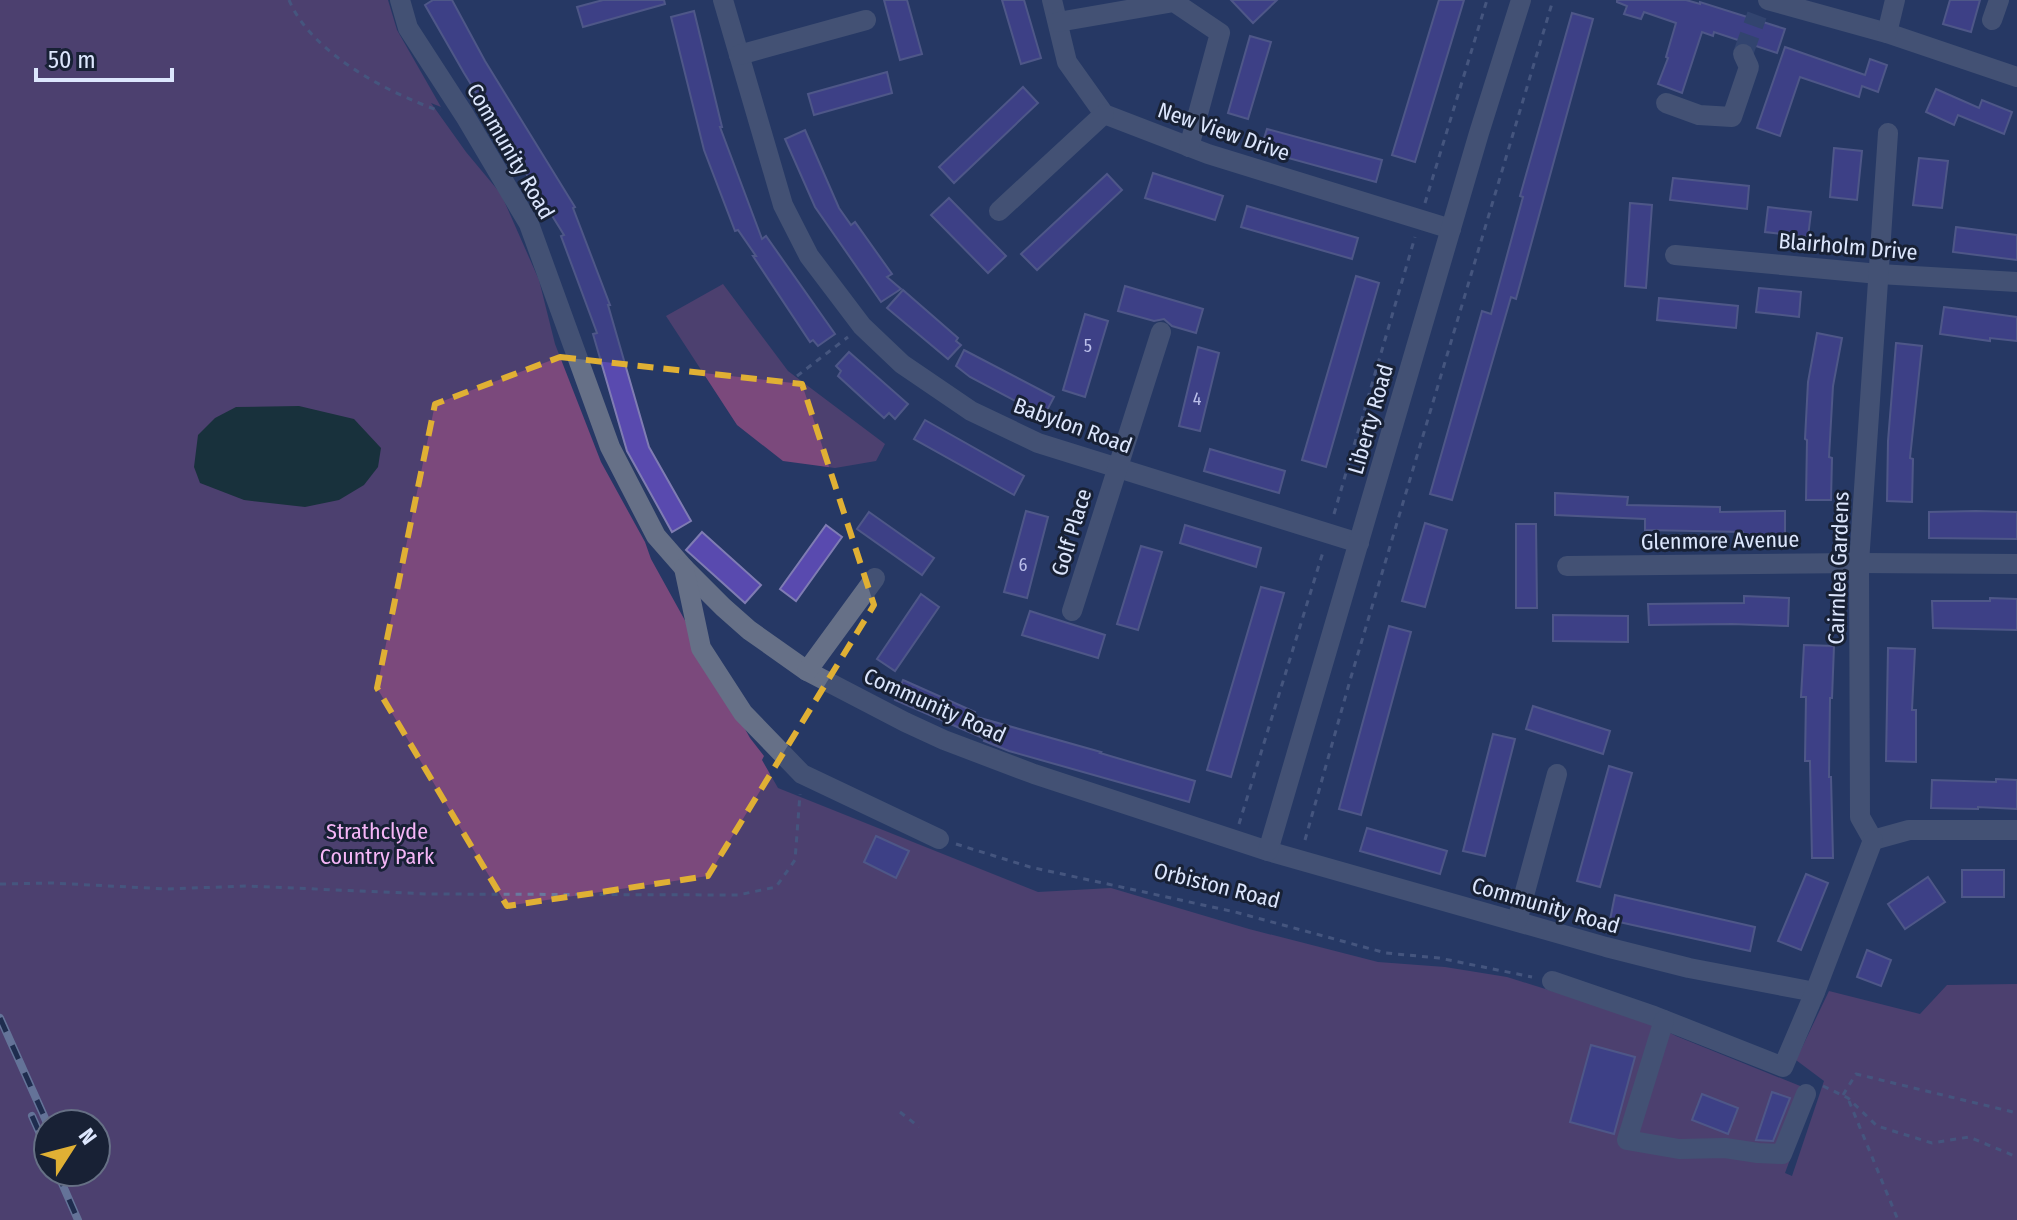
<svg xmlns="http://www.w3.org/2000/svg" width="2017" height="1220" font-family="'Fira Sans Condensed',sans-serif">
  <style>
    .green { fill: #7b497c; fill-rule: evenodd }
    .water { fill: #08280c }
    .building { fill: #594aaf; stroke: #7f7cb3; stroke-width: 2 }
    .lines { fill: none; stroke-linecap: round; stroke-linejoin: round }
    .minor-tunnel { stroke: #41527c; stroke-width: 20; stroke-dasharray: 20 10; stroke-linecap: butt }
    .path { stroke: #6a799e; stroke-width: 3; stroke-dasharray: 6 6; stroke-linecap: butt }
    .minor { stroke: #667087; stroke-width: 20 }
    .rail-casing { stroke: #afbbd8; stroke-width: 8 }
    .rail { stroke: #182135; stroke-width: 5; stroke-dasharray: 15; stroke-linecap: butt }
    .marked { fill: none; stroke: #e0b034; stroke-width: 6; stroke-dasharray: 16 10; stroke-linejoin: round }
    .labels { text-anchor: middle; stroke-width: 6; stroke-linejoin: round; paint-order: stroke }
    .number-label { font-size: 18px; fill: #bbbfea }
    .street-label { font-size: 22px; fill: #dce6fd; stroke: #182135 }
    .park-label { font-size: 22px; fill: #f5b6f7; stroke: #182135 }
  </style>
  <rect width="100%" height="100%" fill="#263865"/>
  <g class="green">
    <path d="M0 0H388L397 30 441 107 431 103 466 152 501 194 539 280 555 344 601 462 645 542 651 559 750 738 764 756 762 760 778 788 1038 892 1111 888 1249 929 1378 962 1445 967 1507 977 1647 1021 1676 1036 1815 1092 1785 1173 1792 1176 1824 1081 1796 1060 1829 991 1920 1014 1947 985 2017 984V1220H0ZM48 1124H96V1172H48Z"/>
    <path d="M723 284 788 371 885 444 876 461 835 468 783 461 737 425 666 316Z"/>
  </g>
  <path class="water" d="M299 406 354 419 381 448 378 467 364 485 339 500 305 507 244 500 200 483 194 467 198 435 215 418 236 407Z"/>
  <g class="building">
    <path d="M433 0H452L485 61 575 207 573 208 610 305H608L649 447 691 521 672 532 627 451 593 334 597 333 561 236 564 235 464 73 425 5Z"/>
    <path d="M603 0H664L665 4 583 27 577 7Z"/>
    <path d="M884 0H907L922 54 900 60Z"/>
    <path d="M1002 0H1024L1041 58 1021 64Z"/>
    <path d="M1231 0H1277L1253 23Z"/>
    <path d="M1439 0H1464L1415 162 1392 155Z"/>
    <path d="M1617 0H1686L1700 4V2L1785 29 1777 53 1714 32 1713 36 1702 32 1682 93 1658 84 1668 58 1666 57 1676 23 1644 12 1641 19 1624 14 1627 6 1617 2Z"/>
    <path d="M1950 0H1980L1971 32 1943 24Z"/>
    <path d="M694 11 722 127H720L762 239 766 236 835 334 818 346 813 340 810 342 753 256H756L738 230 735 231 704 150 671 17Z"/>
    <path d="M1572 13 1593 19 1516 299 1511 297 1452 500 1430 494 1482 311 1491 314 1523 197 1520 196Z"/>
    <path d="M1250 36 1271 42 1248 119 1228 113Z"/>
    <path d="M1785 47 1865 75 1870 59 1887 65 1878 92 1862 86 1859 97 1800 77 1780 136 1757 128Z"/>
    <path d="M887 72 892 93 814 115 808 94Z"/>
    <path d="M1023 87 1038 103 954 183 939 167Z"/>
    <path d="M1936 89 1979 108 1982 100 2012 112 2004 134 1958 115 1954 125 1926 112Z"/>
    <path d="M1267 129 1382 160 1376 182 1263 151 1265 145H1262Z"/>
    <path d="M805 130 839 208 851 225 855 222 892 274 887 277 901 289 881 302 815 207 785 139Z"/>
    <path d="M1834 148 1862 151 1857 200 1830 197Z"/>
    <path d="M1919 158 1948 161 1942 208 1913 205Z"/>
    <path d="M1153 173 1223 196 1215 220 1145 198Z"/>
    <path d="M1107 174 1122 190 1037 270 1021 254Z"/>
    <path d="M1673 178 1749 186 1747 209 1670 200Z"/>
    <path d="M949 198 1006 256 988 273 931 215Z"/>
    <path d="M1630 203 1652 205 1646 288 1625 286Z"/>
    <path d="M1247 206 1358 238 1352 259 1241 227Z"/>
    <path d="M1768 207 1811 212 1808 237 1765 232Z"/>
    <path d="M1956 227 2017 235V260L1953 252Z"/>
    <path d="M1356 276 1379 283 1326 467 1302 460Z"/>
    <path d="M1125 286 1203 309 1196 333 1172 326 1164 319 1154 321 1118 311Z"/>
    <path d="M1759 288 1801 292 1799 317 1756 312Z"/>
    <path d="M903 290 958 338 956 341 961 345 948 359 887 308Z"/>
    <path d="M1659 298 1738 306 1736 328 1657 320Z"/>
    <path d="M1944 307 2017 317V341L1990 338V341L1940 334Z"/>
    <path d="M1085 314 1108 321 1085 397 1063 390Z"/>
    <path d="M1817 333 1842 338 1833 386 1829 457 1832 458 1831 500H1806L1807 440 1805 439 1808 382Z"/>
    <path d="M1896 343 1922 346 1910 458 1913 459 1912 502 1887 501 1888 441Z"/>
    <path d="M1198 347 1219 353 1200 431 1179 426Z"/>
    <path d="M964 350 1054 397 1044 416 970 377 956 366Z"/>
    <path d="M849 352 908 404 895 419 889 413 884 418 838 376 841 371 836 366Z"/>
    <path d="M925 420 1024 476 1014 495 914 439Z"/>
    <path d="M1210 449 1285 471 1279 493 1204 471Z"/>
    <path d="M1555 493 1628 497 1627 505 1720 507V512L1785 511V536H1743V532L1645 530V519L1555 515Z"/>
    <path d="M1026 511 1048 517 1027 598 1004 592Z"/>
    <path d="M1976 511 2017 512V539L1929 538V512Z"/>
    <path d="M869 512 934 558 922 575 857 529Z"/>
    <path d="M1425 523 1447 530 1425 607 1402 601Z"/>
    <path d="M1516 524H1536L1537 608H1516Z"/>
    <path d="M826 525 842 537 796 601 780 589Z"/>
    <path d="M1185 525 1261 548 1256 567 1180 543Z"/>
    <path d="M702 532 761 585 745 603 686 550Z"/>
    <path d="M1141 546 1162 552 1138 630 1117 624Z"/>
    <path d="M1261 587 1284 593 1231 777 1207 770Z"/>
    <path d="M921 594 939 607 895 671 877 659Z"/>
    <path d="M1744 596 1789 598 1788 626 1732 624 1649 625 1648 604 1744 603Z"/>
    <path d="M1990 598 2017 599V630L1933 628 1932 601H1990Z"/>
    <path d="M1030 611 1105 635 1098 658 1022 635Z"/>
    <path d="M1553 615 1628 616V642L1553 641Z"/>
    <path d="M1389 626 1411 632 1361 815 1339 809Z"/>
    <path d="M1804 645 1834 646 1832 698H1830L1829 777H1831L1833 858H1812L1810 761H1805L1806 697H1801Z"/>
    <path d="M1888 648 1915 649 1912 710H1916V762L1886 761Z"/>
    <path d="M903 680 975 712 973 716 1101 752 1100 753 1195 781 1189 802 1009 751 984 741 985 739 895 700Z"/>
    <path d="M1533 706 1610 731 1603 754 1526 729Z"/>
    <path d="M1493 734 1515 739 1485 856 1463 851Z"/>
    <path d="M1609 766 1632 773 1600 887 1577 881Z"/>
    <path d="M1996 779 2017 780V809L1978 807V809L1931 808 1932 780 1996 782Z"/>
    <path d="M1367 828 1447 851 1440 874 1360 851Z"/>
    <path d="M876 836 909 851 896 878 864 862Z"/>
    <rect x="1962" y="870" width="42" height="27"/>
    <path d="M1806 874 1828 883 1801 950 1778 941Z"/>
    <path d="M1928 877 1945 902 1905 929 1888 904Z"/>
    <path d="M1615 895 1755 927 1750 951 1610 920Z"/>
    <path d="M1867 950 1891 960 1881 986 1857 977Z"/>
    <path d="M1591 1045 1635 1057 1614 1134 1570 1122Z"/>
    <path d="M1772 1092 1790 1098 1773 1141 1756 1140Z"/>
    <path d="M1702 1094 1738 1108 1728 1134 1692 1120Z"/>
  </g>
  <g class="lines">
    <path class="minor-tunnel" d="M1743 54 1757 15"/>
    <g class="path">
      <path d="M289 0C311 53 388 93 440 111"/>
      <path d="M1425 203 1487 0"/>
      <path d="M797 376 848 337"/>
      <path d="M1334 514 1415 237"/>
      <path d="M1239 824 1323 552"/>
      <path d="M1305 840 1351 677 1553 0"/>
      <path d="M956 844 1030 867 1235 912 1386 953 1439 958 1532 977"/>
      <path d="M0 884 52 883 167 889 247 886 428 894 738 895 776 887 795 860 800 794"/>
      <path d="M1823 1086 1848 1098 1877 1126 1932 1143 1969 1137 2017 1157"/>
      <path d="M1843 1095 1856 1074 2017 1113"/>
      <path d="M1849 1101 1898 1220"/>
      <path d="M900 1112 919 1127"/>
    </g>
    <g class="minor">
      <path d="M400 0 408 28 465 116 529 224 610 447 656 536 684 568 723 607 749 630 807 671 905 722 944 740 1034 774 1268 851 1606 947 1689 968 1815 992"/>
      <path d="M723 0 783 205 809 256 862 326 902 364 971 411 1038 443 1359 543"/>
      <path d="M1052 0 1067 62 1104 114 1208 154 1451 229"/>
      <path d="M1768 0 1887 33 2017 77"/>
      <path d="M1992 20 1999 0"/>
      <path d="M1058 22 1174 2 1220 33 1189 147"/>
      <path d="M1887 33 1895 0"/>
      <path d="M739 55 866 20"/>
      <path d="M1666 103 1699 115 1732 117 1749 67 1743 54"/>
      <path d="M999 211 1104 114"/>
      <path d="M1675 255 1879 274 2017 282"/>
      <path d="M1567 566 1859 563 2017 564"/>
      <path d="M684 568 701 648 743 713 802 774 939 839"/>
      <path d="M1072 611 1161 332"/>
      <path d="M807 671 875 578"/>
      <path d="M1873 840 1860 817 1859 563 1888 133"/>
      <path d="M1873 840 1909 830H2017"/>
      <path d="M1268 851 1479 133 1521 0"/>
      <path d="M1517 921 1557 774"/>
      <path d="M1552 981 1654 1016 1783 1067 1815 992 1873 840"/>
      <path d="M1664 1020 1627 1140 1679 1149 1725 1148 1758 1153 1782 1154 1806 1094"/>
    </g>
    <defs>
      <g id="rail">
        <path d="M0 1018 48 1125"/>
        <path d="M32 1116 48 1152"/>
        <path d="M57 1172 78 1220"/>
      </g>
    </defs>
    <use href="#rail" class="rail-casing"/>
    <use href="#rail" class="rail"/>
  </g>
  <path d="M0 0H2017V1220H0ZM560 357 802 384 874 605 708 876 507 906 377 688 435 404Z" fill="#263865" fill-opacity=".55" fill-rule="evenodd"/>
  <path class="marked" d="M560 357 802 384 874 605 708 876 507 906 377 688 435 404Z"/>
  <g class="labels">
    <g class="number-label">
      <text x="1088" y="352">5</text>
      <text x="1197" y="405">4</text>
      <text x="1023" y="571">6</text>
    </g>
    <g class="street-label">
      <text transform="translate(1224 131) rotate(19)" y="8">New View Drive</text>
      <text transform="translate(511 151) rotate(60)" y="8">Community Road</text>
      <text transform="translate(1848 246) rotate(5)" y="8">Blairholm Drive</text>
      <text transform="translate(1370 419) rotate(-74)" y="8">Liberty Road</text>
      <text transform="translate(1073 425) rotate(20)" y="8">Babylon Road</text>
      <text transform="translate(1071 532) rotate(-73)" y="8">Golf Place</text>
      <text transform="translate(1720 540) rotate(-1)" y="8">Glenmore Avenue</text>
      <text transform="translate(1838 568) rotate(-88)" y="8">Cairnlea Gardens</text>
      <text transform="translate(935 705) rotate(24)" y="8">Community Road</text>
      <text transform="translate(1217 885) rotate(14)" y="8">Orbiston Road</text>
      <text transform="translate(1546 905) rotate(16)" y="8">Community Road</text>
    </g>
    <g class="park-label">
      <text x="377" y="839">Strathclyde<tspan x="377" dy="25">Country Park</tspan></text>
    </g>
  </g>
  <g transform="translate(72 1148) rotate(54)"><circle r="38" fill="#182135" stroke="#667085" stroke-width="2"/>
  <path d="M0-6L14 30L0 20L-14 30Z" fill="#e0b034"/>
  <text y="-12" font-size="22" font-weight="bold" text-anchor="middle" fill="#dce6fd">N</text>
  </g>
  <path d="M36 68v12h136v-12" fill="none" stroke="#dce6fd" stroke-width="4"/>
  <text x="48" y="68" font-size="24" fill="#dce6fd" stroke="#182135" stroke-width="6" paint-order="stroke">50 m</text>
</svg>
